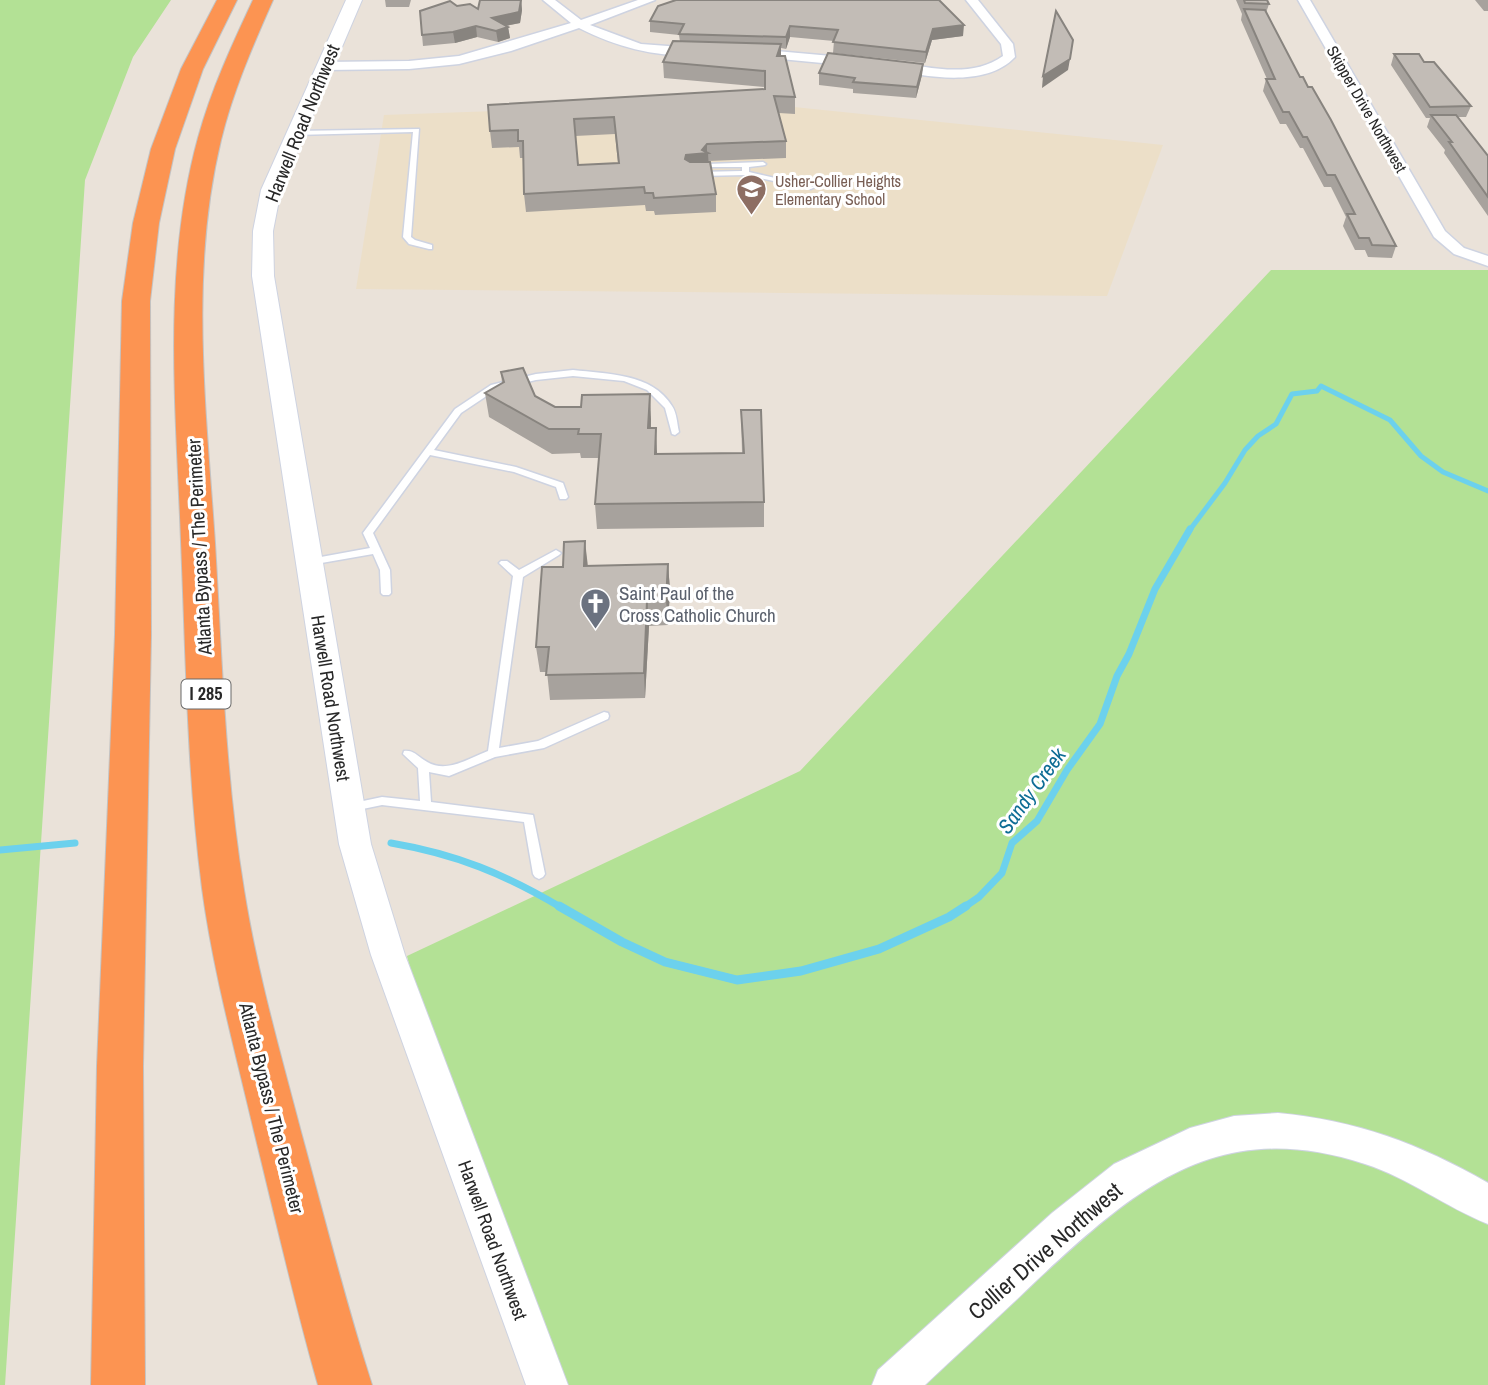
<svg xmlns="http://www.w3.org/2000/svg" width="1488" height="1385" font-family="'Archivo Narrow',sans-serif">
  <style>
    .education { fill: #ecdfc8 }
    .green { fill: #b3e195 }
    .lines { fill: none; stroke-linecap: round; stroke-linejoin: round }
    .stream-far2 { stroke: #6cd1ed; stroke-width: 5 }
    .stream-far1 { stroke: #6cd1ed; stroke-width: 7 }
    .stream { stroke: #6cd1ed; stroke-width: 9 }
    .lane-casing { stroke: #ced3e1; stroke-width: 3 }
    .street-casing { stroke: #ced3e1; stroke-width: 3 }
    .secondary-casing { stroke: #ced3e1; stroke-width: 2 }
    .highway-casing { stroke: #c3c3c3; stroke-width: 2 }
    .lane { fill: #fff; fill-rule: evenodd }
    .street { fill: #fff; fill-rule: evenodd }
    .secondary { fill: #fff; fill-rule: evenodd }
    .highway { fill: #fc9452; fill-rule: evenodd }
    .wall { fill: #a7a29d; fill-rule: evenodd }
    .shaded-wall { fill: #88847f }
    .building { fill: #c2bcb6; stroke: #88847f; stroke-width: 2; fill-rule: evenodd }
    .labels { text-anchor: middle; stroke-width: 6; stroke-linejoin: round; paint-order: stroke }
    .far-street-label { font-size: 16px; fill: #282828; stroke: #fff }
    .far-education-label { font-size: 16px; fill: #785e54; stroke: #fff; text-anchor: start }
    .shield { fill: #fff; stroke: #686868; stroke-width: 2 }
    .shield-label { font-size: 18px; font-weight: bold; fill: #282828 }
    .street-label { font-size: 19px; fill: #282828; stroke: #fff }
    .worship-label { font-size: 19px; fill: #5b616d; stroke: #fff; text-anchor: start }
    .water-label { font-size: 21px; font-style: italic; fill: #0e6d95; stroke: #fff }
    .near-street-label { font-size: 23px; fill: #282828; stroke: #fff }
  </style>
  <rect width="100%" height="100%" fill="#eae2d9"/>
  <path class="education" d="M746 102 1163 145 1107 296 356 289 384 115Z"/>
  <g class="green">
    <path d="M0 0H171L133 57 85 180 5 1385H0Z"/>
    <path d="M1271 270H1488V1385H557L452 1131 407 956 800 771Z"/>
  </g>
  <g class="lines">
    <path class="stream-far2" d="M1189 531 1225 483 1245 450 1258 436 1276 424 1292 394 1317 391 1321 386 1390 420 1421 456 1443 472 1488 491"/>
    <g class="stream-far1">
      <path d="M391 843C456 854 505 874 562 908"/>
      <path d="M0 850 75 843"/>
      <path d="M963 908 979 897 1002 873 1012 843 1037 821 1067 770 1100 724 1117 676 1129 654 1155 589 1190 529"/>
    </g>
    <path class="stream" d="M559 906 622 942 665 962 737 980 801 971 879 949 949 917 966 906"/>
    <defs>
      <g id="lane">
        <path d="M419 129 411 237 415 240 432 245V249H429L409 244 403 237 413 132 295 135 292 133 295 131Z"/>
        <path d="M763 162 766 164 765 165 749 167V172L815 187 811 189 746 175 699 176 695 174 699 172 742 171V167H705V165L707 164Z"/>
        <path d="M573 370C607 374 652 373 672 406 677 413 677 424 679 432L675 435 672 434 665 408 647 390 624 381 573 376 536 380 497 389 461 413 434 450 516 467 563 483 568 497 566 499H560L556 487 514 472 430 455 373 533 390 570 391 593 389 595H383L381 593 380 570 373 554 310 565 307 564 305 562 307 560 310 559 370 548 363 533 455 409 491 385 536 374Z"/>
        <path d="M556 550 561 553 559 555 523 577 499 748 538 741 604 712 608 713 609 716 608 719 544 748 495 757 449 776 429 772 431 802 533 815 545 874 543 877 539 879 535 877 533 874 524 822 382 805 353 811 349 810 347 807 349 804 382 797 420 801 418 768 403 754 404 751C413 750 416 755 424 760 445 775 467 759 488 751L513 576 499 563 501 561H507L519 570Z"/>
      </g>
      <g id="street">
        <path d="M543 0H555L581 20 638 0H655L590 25 641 44 694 48 700 52 694 56C652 56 617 47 579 28L511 51 459 64 409 69 325 70 319 66 325 62 409 61 459 56 571 23Z"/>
        <path d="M966 0H978L1013 44 1015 57C986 88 926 77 889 69V63L893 62C929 67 971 79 1003 56L1001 44Z"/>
        <path d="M1298 0H1310L1445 231 1464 248 1488 256V266L1454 254 1434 237Z"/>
        <path d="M754 49 854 58 860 62 854 66 750 56 748 53Z"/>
      </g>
      <g id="secondary">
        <path d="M346 0H362L281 190 273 231 274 276 371 844 405 955 568 1385H526L371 955 339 844 252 276 253 231 261 190Z"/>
        <path d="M1278 1113C1356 1120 1420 1144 1488 1183V1224C1445 1207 1409 1178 1365 1164 1219 1116 1137 1187 1037 1280 1000 1316 962 1350 925 1385H872L878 1370 1052 1213 1114 1164 1190 1128 1234 1116Z"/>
      </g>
      <g id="highway">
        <path d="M217 0H237L203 69 175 149 159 223 150 301 151 635 143 1066 145 1385H91L97 1066 115 635 122 301 133 223 151 149 181 69Z"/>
        <path d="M253 0H273C253 45 233 91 221 140 189 272 206 409 215 543 222 659 225 775 244 890 257 972 280 1052 301 1132 324 1216 345 1301 372 1385H318C294 1301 275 1216 254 1131 235 1050 213 970 202 888 187 773 186 657 181 541 176 407 162 269 198 138 211 90 232 45 253 0Z"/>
      </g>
    </defs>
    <use href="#lane" class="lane-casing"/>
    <use href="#street" class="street-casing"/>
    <use href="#secondary" class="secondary-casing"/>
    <use href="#highway" class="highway-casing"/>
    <use href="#lane" class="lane"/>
    <use href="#street" class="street"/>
    <use href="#secondary" class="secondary"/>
    <use href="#highway" class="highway"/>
  </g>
  <g class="wall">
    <path d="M385 0H411L409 7H386Z"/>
    <path d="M521 0 522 10 520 23 506 26 508 27 510 38 498 42 477 37 455 43 423 46 422 35 457 6 478 9Z"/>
    <path d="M1236 0H1267L1269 4 1266 13 1300 77 1396 246 1392 258 1368 257 1365 250H1355L1343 226 1346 217 1331 187H1324L1303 148H1300L1286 124H1280L1263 91 1266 79H1267L1241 20 1242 14Z"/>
    <path d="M1475 0H1488V11H1484Z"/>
    <path d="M658 6 963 36 932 40 925 63 833 53 834 41 790 37 786 49 781 48V56L795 97V114L779 113 786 141V158L708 161 716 194V212L655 215 654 211H646L645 205 526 212 524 194V158H520L519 147 492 148 490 131 765 89V87L664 78 663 62 680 42 679 35 650 32V21ZM615 134 618 163 578 165 575 136Z"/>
    <path d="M1394 54 1424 62 1471 106 1466 117H1458L1488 156V216L1444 153 1445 150 1427 127 1430 118H1426L1391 65Z"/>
    <path d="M923 64 922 75 916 98 853 93V89L819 85V73Z"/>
    <path d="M501 372 535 396 555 407 651 419V428L657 454 742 453 741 410 764 502V527L597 529 595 504 599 458H581L580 453 552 454 489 417 485 393 502 383Z"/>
    <path d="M668 564 670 590 668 625 649 626 645 698 550 700 547 672H540L536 647 587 566Z"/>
  </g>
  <g class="shaded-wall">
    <path d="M521 0 522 10 520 23 494 28 492 18Z"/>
    <path d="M964 25 963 36 932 40 925 63 926 52 933 29Z"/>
    <path d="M476 26 477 37 455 43 453 32Z"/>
    <path d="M790 26V37L786 49V37Z"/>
    <path d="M508 27 510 38 498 42 496 31Z"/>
    <path d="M781 44V61L777 56Z"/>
    <path d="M1070 59 1068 70 1042 88 1043 76Z"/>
    <path d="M923 64 922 75 916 98 917 87Z"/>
    <path d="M707 144V153H708L709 170 687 173 685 159 686 155 702 150Z"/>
    <path d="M650 394 651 419 650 453 648 428Z"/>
    <path d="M656 428 657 453 656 479 655 454Z"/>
    <path d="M585 541 588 567 584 566Z"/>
    <path d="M668 564 670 590 668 625 666 600Z"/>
    <path d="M647 601 649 626 645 698 644 673Z"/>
  </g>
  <g class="building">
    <path d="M480 0H521L519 12 492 18 508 27 496 31 476 26 453 32 422 35 420 11 450 1 457 6 470 4 478 9Z"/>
    <path d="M676 0H939L964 25 933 29 926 52 833 42 838 30 790 26 786 37 679 34 684 24 650 21 658 6Z"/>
    <path d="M1244 0H1267L1269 4 1245 3Z"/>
    <path d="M1244 9 1265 10 1300 77H1303L1308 87H1312L1331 120 1396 246 1372 245 1369 238H1359L1347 214H1355L1335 175H1327L1307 137H1303L1289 112H1283L1266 79H1275Z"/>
    <path d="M1056 11 1073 40 1070 59 1043 76Z"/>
    <path d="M673 41 781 44 777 56H785L795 97 774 96 786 141 707 144 702 150 708 153 686 155 685 159 690 162H710L716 194 654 198 653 193H645L644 187 524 194 523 141H518V130L490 131 488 105 765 89V71L663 62ZM614 117 619 163 578 165 574 119Z"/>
    <path d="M828 53 923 64 917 87 853 82 855 78 819 73Z"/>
    <path d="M1394 54H1419L1424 62H1434L1471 106 1430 107Z"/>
    <path d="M1431 115H1456L1488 156V197L1449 142H1452Z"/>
    <path d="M523 368 535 396 555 407H581L582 395 650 394 648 428H656L655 454 744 453 741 410H761L764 502 595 504 601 434H578L579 429H549L485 393 504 382 501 372Z"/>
    <path d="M585 541 584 566 668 564 666 600 647 601 644 673 546 675 549 647H536L542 567H563L564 542Z"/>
  </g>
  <defs>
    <symbol id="school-pin" viewBox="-11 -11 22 30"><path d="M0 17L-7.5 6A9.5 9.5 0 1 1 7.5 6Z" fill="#8d6e63" stroke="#fff"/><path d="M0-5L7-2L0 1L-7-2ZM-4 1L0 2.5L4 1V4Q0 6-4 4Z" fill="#fff"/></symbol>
    <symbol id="church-pin" viewBox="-11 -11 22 30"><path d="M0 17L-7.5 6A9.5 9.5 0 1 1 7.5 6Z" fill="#6b7280" stroke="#fff"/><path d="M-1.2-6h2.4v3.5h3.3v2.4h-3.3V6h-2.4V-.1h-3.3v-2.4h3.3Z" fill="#fff"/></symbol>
  </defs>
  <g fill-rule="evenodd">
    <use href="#school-pin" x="734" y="172" width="35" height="47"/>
    <use href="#church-pin" x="578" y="586" width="35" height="47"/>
  </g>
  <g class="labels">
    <g class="far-street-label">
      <text transform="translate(1367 109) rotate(60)" y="6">Skipper Drive Northwest</text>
    </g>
    <g class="far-education-label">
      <text x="775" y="187">Usher-Collier Heights<tspan x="775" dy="18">Elementary School</tspan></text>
    </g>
    <rect class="shield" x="181.5" y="679.5" width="49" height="29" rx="5"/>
    <g class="shield-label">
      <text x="206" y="700">I 285</text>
    </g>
    <g class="street-label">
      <text transform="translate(302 123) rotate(-68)" y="7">Harwell Road Northwest</text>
      <text transform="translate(199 547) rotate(-93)" y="7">Atlanta Bypass / The Perimeter</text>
      <text transform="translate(331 698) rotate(81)" y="7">Harwell Road Northwest</text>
      <text transform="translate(272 1108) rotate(76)" y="7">Atlanta Bypass / The Perimeter</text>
      <text transform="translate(493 1240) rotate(70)" y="7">Harwell Road Northwest</text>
    </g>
    <g class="worship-label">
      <text x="619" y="600">Saint Paul of the<tspan x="619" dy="22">Cross Catholic Church</tspan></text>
    </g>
    <g class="water-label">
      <text transform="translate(1032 791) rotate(-54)" y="7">Sandy Creek</text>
    </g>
    <g class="near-street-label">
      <text transform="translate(1045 1251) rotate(-41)" y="8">Collier Drive Northwest</text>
    </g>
  </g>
</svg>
